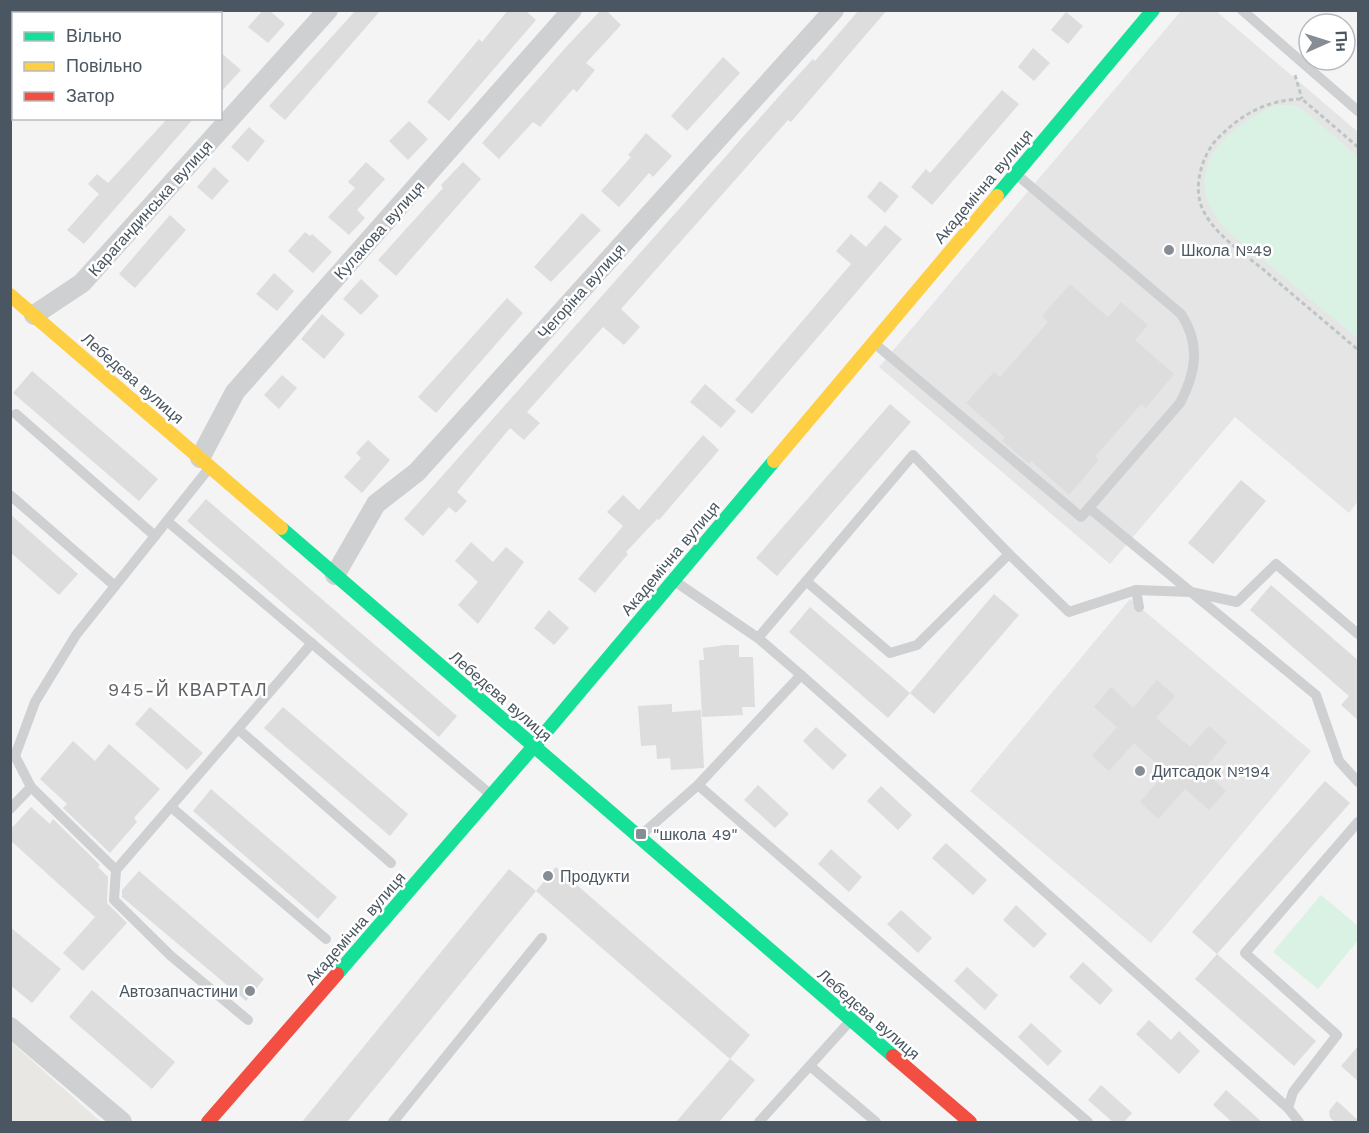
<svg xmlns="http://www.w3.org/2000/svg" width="1369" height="1133" font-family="'Work Sans',sans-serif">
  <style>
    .commercial { fill: #e8e7e3 }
    .education { fill: #e6e5e6 }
    .green { fill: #d9f2e3 }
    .building { fill: #ddddde }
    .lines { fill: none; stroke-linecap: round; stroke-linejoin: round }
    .path { stroke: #bcc7c4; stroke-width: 3; stroke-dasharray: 4.5 3; stroke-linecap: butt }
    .lane { stroke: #ced0d2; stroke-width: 10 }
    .street { stroke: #ced0d2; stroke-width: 20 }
    .fast { stroke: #16e098; stroke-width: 14 }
    .slow { stroke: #ffcf43; stroke-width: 14 }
    .jam { stroke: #f24e42; stroke-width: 14 }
    .poi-dot { fill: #868d94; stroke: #fff; stroke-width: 2 }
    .labels { text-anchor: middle; stroke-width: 5; stroke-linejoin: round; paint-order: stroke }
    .street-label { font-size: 16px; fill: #4a5661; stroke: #fff }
    .poi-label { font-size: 16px; fill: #4a5661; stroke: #fff; text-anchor: start }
    .neighbourhood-label { font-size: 18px; letter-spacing: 1.5px; fill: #5f6368; stroke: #fff }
  </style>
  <rect width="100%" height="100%" fill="#f4f4f4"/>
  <path class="commercial" d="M11 1042 101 1122H11Z"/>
  <g class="education">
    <path d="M1181 11H1216L1358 132V501L1349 513 1235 417 1110 564 879 367Z"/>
    <path d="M1130 599 1311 751 1151 943 970 791Z"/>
  </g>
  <g class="green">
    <path d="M1276 105H1292L1302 109 1358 157V339C1327 313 1295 286 1263 260 1246 246 1224 232 1213 212 1184 161 1235 123 1276 105Z"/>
    <path d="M1321 895 1358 926V940L1318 989 1273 952Z"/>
  </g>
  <g class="building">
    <path d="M263 10H269L285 24 268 43 248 27Z"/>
    <path d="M356 10H381L285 120 269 106Z"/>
    <path d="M508 10H525L536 20 449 121 427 102 479 39 482 42Z"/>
    <path d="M601 10H606L621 25 586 63 595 70 577 92 573 89 540 127 533 122 499 159 482 143 567 46Z"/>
    <path d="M859 10H887L791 122 788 120 621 309 640 327 624 345 603 327 527 412 540 423 524 440 510 428 457 492 467 501 456 513 449 507 423 536 404 519 790 84 813 59 815 61Z"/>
    <path d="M1066 12 1083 26 1068 44 1051 30Z"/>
    <path d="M1033 48 1050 63 1034 81 1018 67Z"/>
    <path d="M220 52 241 70 220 93Z"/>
    <path d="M723 57 740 73 687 131 671 116Z"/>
    <path d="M1002 90 1019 104 932 205 911 187 926 169 930 173Z"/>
    <path d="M168 118H194L84 244 67 230 99 194 88 184 97 174 108 183Z"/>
    <path d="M409 121 428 139 408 160 389 141Z"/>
    <path d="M249 127 265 141 248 162 231 147Z"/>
    <path d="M646 133 672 156 653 177 649 173 619 207 601 191 631 157 628 155Z"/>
    <path d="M366 162 385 179 357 210 365 218 349 235 328 217 355 188 348 182Z"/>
    <path d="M463 162 481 179 396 276 378 260 443 188 441 185Z"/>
    <path d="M214 167 229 181 212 200 197 187Z"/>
    <path d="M880 181 899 196 885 213 867 197Z"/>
    <path d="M582 213 601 230 551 282 534 267Z"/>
    <path d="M170 215 186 230 135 288 119 274Z"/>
    <path d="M885 225 902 239 752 414 735 400 851 264 836 251 851 234 866 247Z"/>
    <path d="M305 232 310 236 312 234 332 252 313 273 288 251Z"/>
    <path d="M274 273 294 291 277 311 256 294Z"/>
    <path d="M361 279 379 296 361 315 343 299Z"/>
    <path d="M1070 284 1108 317 1121 302 1148 325 1135 340 1174 374 1146 408 1141 404 1095 457 1099 460 1069 495 1031 461 1029 464 1002 441 1005 437 966 403 994 372 1000 377 1048 322 1042 316Z"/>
    <path d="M507 298 523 313 436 413 418 397Z"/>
    <path d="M322 314 345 334 324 359 301 339Z"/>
    <path d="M32 371 158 479 139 501 13 393Z"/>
    <path d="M282 375 297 388 279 409 264 395Z"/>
    <path d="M705 384 736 411 721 428 690 402Z"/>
    <path d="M890 404 911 422 777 576 756 558Z"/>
    <path d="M703 435 719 450 659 520 657 519 626 552 628 554 595 593 578 579 623 526 607 512 623 495 639 510Z"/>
    <path d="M368 440 390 460 362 493 344 477 361 458 356 453Z"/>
    <path d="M1241 480 1266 501 1213 564 1188 543Z"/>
    <path d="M206 499 457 716 439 737 187 521Z"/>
    <path d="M10 514 78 574 59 595 10 552Z"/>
    <path d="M471 542 493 562 506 547 524 562 478 624 458 605 478 582 455 561Z"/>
    <path d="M1271 585 1359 661V721L1341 705 1349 696 1250 610Z"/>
    <path d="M994 594 1019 615 934 714 910 693Z"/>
    <path d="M810 607 910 693 888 718 789 632Z"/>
    <path d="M549 610 569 628 554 645 534 628Z"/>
    <path d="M725 645H739V657H753L755 707H742L743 715 702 717 699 660H704L703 648Z"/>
    <path d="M1157 680 1175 696 1156 718 1190 747 1209 726 1227 742 1203 770 1226 791 1209 810 1185 789 1158 819 1140 802 1166 772 1134 743 1109 771 1092 756 1117 727 1094 707 1111 687 1133 708Z"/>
    <path d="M672 704V712L701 710 704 768 671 770 670 758 657 759 656 745 641 746 638 706Z"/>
    <path d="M150 707 203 753 187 770 135 724Z"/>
    <path d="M283 707 408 814 390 836 264 728Z"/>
    <path d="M816 727 847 755 833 770 803 741Z"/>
    <path d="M73 741 95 761 109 744 160 789 134 818 137 822 110 853 63 808 67 804 40 779Z"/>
    <path d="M1325 781 1350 803 1217 954 1192 932Z"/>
    <path d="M758 785 789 814 775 828 744 800Z"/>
    <path d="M881 786 912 815 898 830 867 801Z"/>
    <path d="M211 789 337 897 318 919 193 811Z"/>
    <path d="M31 807 50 824 53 819 100 865 98 867 108 877 107 903 127 923 83 971 63 953 95 917 10 840V830Z"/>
    <path d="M946 843 987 880 973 895 932 858Z"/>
    <path d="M831 849 862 877 849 892 818 864Z"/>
    <path d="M556 867 750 1035 730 1059 536 891Z"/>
    <path d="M509 869 536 891 347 1122H302Z"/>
    <path d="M139 871 264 979 246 1001 122 897V890Z"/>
    <path d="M1016 905 1047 934 1034 948 1003 920Z"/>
    <path d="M901 910 932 938 918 953 887 924Z"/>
    <path d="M10 927 61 969 32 1003 10 985Z"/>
    <path d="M1217 954 1316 1041 1294 1066 1195 979Z"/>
    <path d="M1083 962 1113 990 1100 1005 1069 977Z"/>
    <path d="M967 967 998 995 985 1010 954 981Z"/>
    <path d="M92 990 175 1062 152 1089 69 1017Z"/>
    <path d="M1149 1020 1171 1040 1179 1031 1200 1051 1179 1074 1136 1034Z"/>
    <path d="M1031 1023 1062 1051 1048 1066 1018 1037Z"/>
    <path d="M1359 1045V1082L1341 1066Z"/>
    <path d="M730 1059 755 1080 719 1122H676Z"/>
    <path d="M1101 1085 1132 1113 1124 1122H1113L1088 1100Z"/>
    <path d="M1226 1090 1262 1122H1232L1213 1105Z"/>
    <path d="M1337 1101 1359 1121V1122H1335L1330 1118 1329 1111Z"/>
  </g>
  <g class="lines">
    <g class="path">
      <path d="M1295 75 1302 99"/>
      <path d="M1358 147 1302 99C1267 100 1243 113 1218 138 1202 154 1192 188 1203 210 1215 235 1243 253 1264 270 1295 297 1327 323 1358 350"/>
    </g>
    <g class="lane">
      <path d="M1242 10 1358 111"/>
      <path d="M874 343 1081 517 1180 403C1196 373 1201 344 1181 314L1016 174"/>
      <path d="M16 414 155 536"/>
      <path d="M10 495 115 586"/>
      <path d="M1089 508 1316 695 1339 761 1358 782"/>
      <path d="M167 521 490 794"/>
      <path d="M1009 554 1069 612 1136 590 1191 592 1237 602 1276 564 1358 634"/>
      <path d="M673 580 758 638 913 455 1009 554 917 645 890 653 806 581"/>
      <path d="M1136 590 1139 607"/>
      <path d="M801 675 1288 1108"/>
      <path d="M238 729 391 863"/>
      <path d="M698 785 1088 1122"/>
      <path d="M171 807 326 939"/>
      <path d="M10 809 31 787"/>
      <path d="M640 836 698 785 801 675 758 638"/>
      <path d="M116 870 31 787 15 756 35 702 76 635 210 467"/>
      <path d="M248 1020 171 956 114 900 116 870 312 643"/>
      <path d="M810 1066 876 1122"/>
      <path d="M393 1122 542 938"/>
      <path d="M759 1122 851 1020"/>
      <path d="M1299 1122 1288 1108 1293 1092 1337 1035 1245 953 1358 822"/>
    </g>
    <g class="street">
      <path d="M34 315 82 283 328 10"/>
      <path d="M200 458 235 392 572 10"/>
      <path d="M335 575 376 504 417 472 834 10"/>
      <path d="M10 1027 122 1122"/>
    </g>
    <g class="fast">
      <path d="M997 196 1153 10"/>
      <path d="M281 528 893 1056"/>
      <path d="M337 974 534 746 774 461"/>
    </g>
    <g class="slow">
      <path d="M10 295 281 528"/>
      <path d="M774 461 997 196"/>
    </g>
    <g class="jam">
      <path d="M893 1056 970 1122"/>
      <path d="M208 1122 337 974"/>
    </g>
  </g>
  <g class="poi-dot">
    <circle cx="1169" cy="250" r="6"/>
    <circle cx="1140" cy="771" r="6"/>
    <rect x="635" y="828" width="12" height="12" rx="3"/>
    <circle cx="548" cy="876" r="6"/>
    <circle cx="250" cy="991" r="6"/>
  </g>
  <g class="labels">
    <g class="street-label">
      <text transform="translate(983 186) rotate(-50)" y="6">Академічна вулиця</text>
      <text transform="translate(150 208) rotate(-48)" y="6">Карагандинська вулиця</text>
      <text transform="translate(379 230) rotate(-48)" y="6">Кулакова вулиця</text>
      <text transform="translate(581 291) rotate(-48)" y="6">Чегоріна вулиця</text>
      <text transform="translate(133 378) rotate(41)" y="6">Лебедєва вулиця</text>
      <text transform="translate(670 558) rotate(-50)" y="6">Академічна вулиця</text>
      <text transform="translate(501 696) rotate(41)" y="6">Лебедєва вулиця</text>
      <text transform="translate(355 928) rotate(-49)" y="6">Академічна вулиця</text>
      <text transform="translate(869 1014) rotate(41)" y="6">Лебедєва вулиця</text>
    </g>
    <g class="poi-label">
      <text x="1181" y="256">Школа №49</text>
      <text x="1152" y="777">Дитсадок №194</text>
      <text x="653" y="840">"школа 49"</text>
      <text x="560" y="882">Продукти</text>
      <text x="238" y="997" text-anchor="end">Автозапчастини</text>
    </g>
    <g class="neighbourhood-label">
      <text x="188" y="696">945-Й КВАРТАЛ</text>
    </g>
  </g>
  <rect width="1369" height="1133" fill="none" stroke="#4a5661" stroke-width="24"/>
  <rect x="12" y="12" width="210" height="108" fill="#ffffff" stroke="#b7bbc0" stroke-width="1.5"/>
  <rect x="24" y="32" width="30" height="9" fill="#16e098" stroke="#b7bbc0" stroke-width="1.5"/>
  <text x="66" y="42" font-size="18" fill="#4a5661">Вільно</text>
  <rect x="24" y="62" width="30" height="9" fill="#ffcf43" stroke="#b7bbc0" stroke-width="1.5"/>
  <text x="66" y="72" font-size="18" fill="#4a5661">Повільно</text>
  <rect x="24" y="92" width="30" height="9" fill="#f24e42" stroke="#b7bbc0" stroke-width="1.5"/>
  <text x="66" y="102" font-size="18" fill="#4a5661">Затор</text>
  <g transform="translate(1327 42) rotate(87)"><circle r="28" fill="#ffffff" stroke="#b7bbc0" stroke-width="1.5"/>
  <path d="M0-4.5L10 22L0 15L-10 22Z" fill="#868d94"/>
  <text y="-9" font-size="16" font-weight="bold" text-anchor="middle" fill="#4a5661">Пн</text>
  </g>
</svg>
